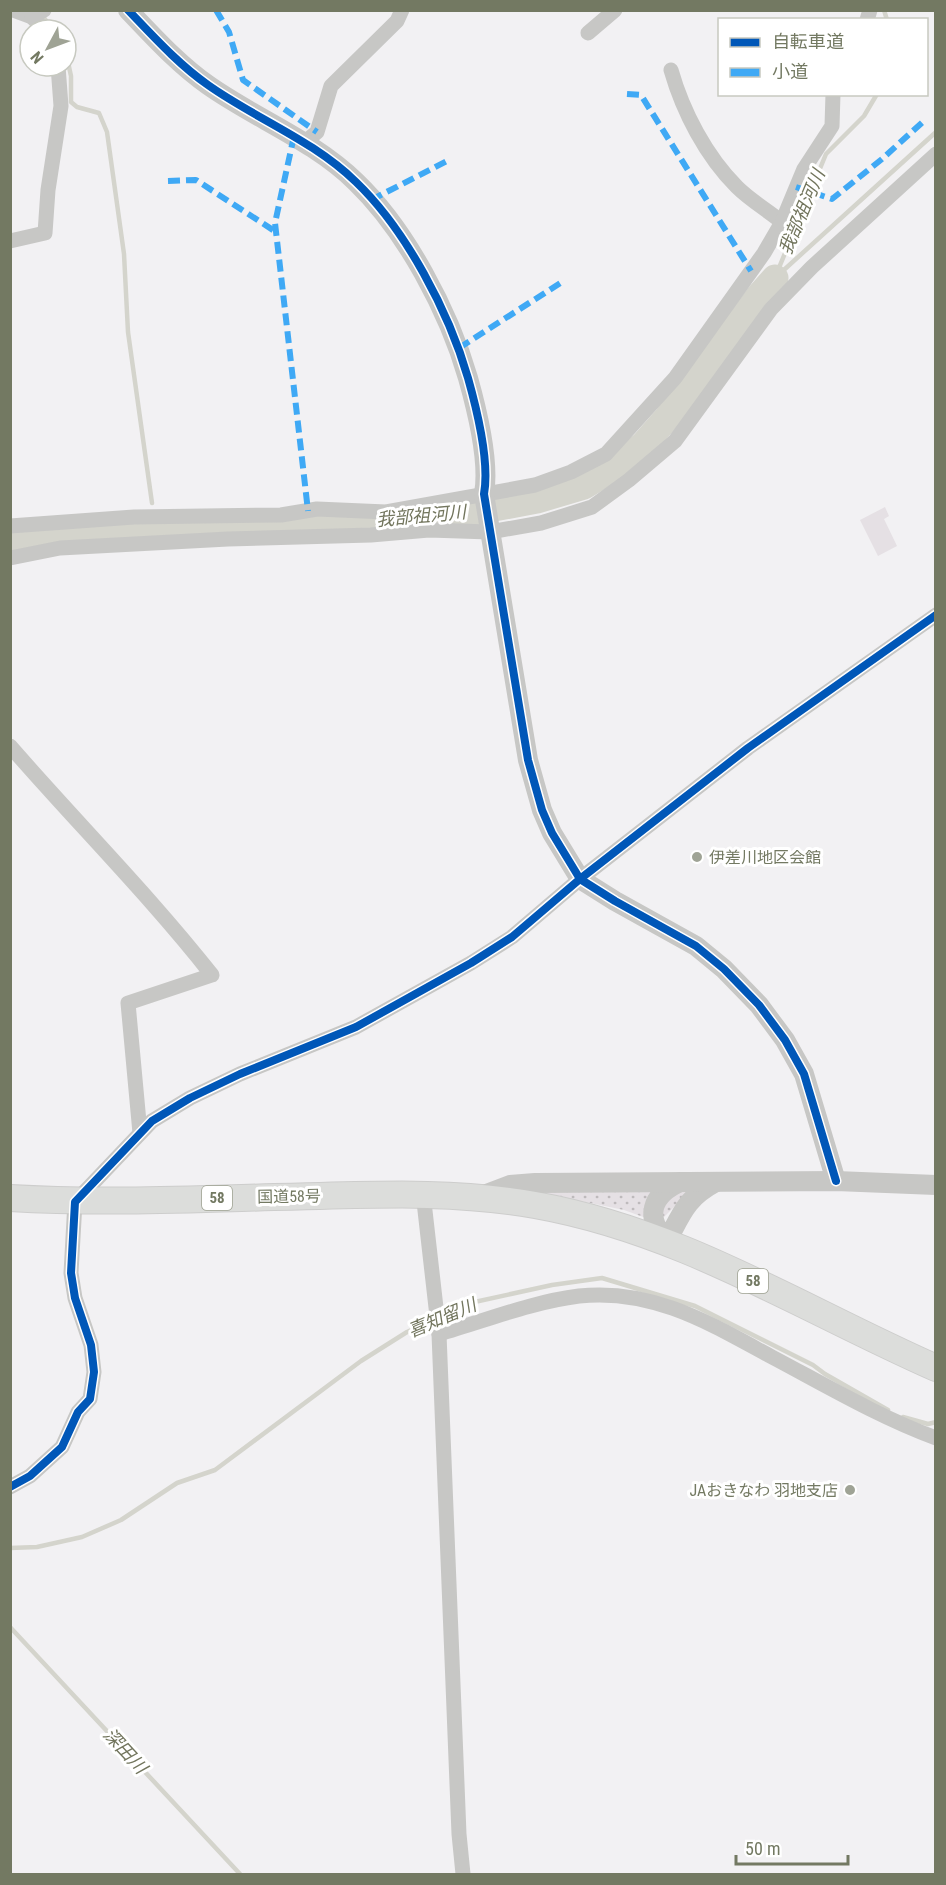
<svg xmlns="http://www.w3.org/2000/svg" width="946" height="1885" font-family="'Roboto Condensed','Noto Sans JP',sans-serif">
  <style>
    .grass { fill: url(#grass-dots) }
    .garden { fill: #e5e0e4 }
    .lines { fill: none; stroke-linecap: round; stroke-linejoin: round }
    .stream { stroke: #d4d4cc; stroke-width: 4.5 }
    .river { stroke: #d4d4cc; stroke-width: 27 }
    .trunk-casing { stroke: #cdcdcc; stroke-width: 28 }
    .minor { stroke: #c7c7c5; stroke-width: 15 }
    .tertiary { stroke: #c7c7c5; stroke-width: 20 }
    .trunk { stroke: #dcdddb; stroke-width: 26 }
    .quiet { stroke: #3fa9f5; stroke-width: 6; stroke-dasharray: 12 6; stroke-linecap: butt }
    .cycleway-casing { stroke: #fff; stroke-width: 11 }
    .cycleway { stroke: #0057b8; stroke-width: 8 }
    .poi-dot { fill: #9fa395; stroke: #fff; stroke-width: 2 }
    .labels { text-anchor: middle; stroke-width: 6; stroke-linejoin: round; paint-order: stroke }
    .shield { fill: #fff; stroke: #9da191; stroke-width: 1.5 }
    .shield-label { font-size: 15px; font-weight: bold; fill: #737962 }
    .poi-label { font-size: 16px; fill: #737962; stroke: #fff; text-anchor: start }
    .street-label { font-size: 16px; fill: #737962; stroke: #fff }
    .water-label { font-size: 18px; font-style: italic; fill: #72755d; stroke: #fff }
  </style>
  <defs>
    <pattern id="grass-dots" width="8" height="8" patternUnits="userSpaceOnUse" patternTransform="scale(1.5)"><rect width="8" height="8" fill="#e5e0e4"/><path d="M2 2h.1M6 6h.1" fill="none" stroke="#bebabc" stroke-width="1.8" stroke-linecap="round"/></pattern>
  </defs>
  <rect width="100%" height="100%" fill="#f2f1f3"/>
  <g class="grass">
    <path d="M659 1186 646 1218 624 1210 537 1192Z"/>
    <path d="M695 1186 661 1220C662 1196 675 1192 695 1186Z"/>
  </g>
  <path class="garden" d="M885 507 889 516 884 519 897 546 878 556 860 520Z"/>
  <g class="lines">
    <g class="stream">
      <path d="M884 10 887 20"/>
      <path d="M42 15 53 30"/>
      <path d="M66 53 71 76V102L77 107 99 113 107 132 124 254 128 332 152 503"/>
      <path d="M776 275 826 154 864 116 877 94"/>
      <path d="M775 278 936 132"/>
      <path d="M158 529V531"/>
      <path d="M903 1417 928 1424 936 1422"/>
      <path d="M10 1548 37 1547 82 1537 121 1520 177 1483 215 1470 361 1361 407 1332 470 1303 552 1285 602 1278 695 1306 813 1365 825 1374 888 1410"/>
      <path d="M10 1627 240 1874"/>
    </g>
    <path class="river" d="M10 544 46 536 406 520 478 511 537 500 584 486 612 469 643 445 667 418 759 296 775 278"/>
    <defs>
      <path id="trunk" d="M10 1198C113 1204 216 1198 319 1196 392 1194 463 1192 535 1205 682 1231 802 1309 936 1368"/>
    </defs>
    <use href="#trunk" class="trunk-casing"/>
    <g class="minor">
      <path d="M13 10 32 17 44 10"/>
      <path d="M32 17 44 30"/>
      <path d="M867 20 870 10"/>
      <path d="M588 33 615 10"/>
      <path d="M671 70C683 112 706 156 737 187 750 200 767 210 782 222"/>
      <path d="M305 142 317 132 331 86 397 21 402 10"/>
      <path d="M10 241 45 233 48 190 61 106 58 66"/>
      <path d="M10 526 134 517 281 515 317 509 386 512 535 485 571 472 606 454 675 378 764 253 782 222 804 169 832 126 833 94"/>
      <path d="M10 558 60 548 228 539 371 535 429 530 490 532 541 523 592 507 629 480 675 441 771 309 812 267 936 154"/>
      <path d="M10 746C77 823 149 895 212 975L128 1003 140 1133"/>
      <path d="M423 1193 439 1334 459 1834 463 1874"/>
      <path d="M439 1334C485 1321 531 1302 579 1296 653 1288 711 1324 772 1357 825 1385 879 1417 936 1438"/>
      <path d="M10 1487 30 1476 62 1447 78 1412 90 1399 94 1372 91 1345 75 1298 71 1273 75 1202 152 1121 190 1098 240 1074 356 1027 471 963 512 937 580 879 748 748 936 615"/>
    </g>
    <g class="tertiary">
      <path d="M128 10C153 36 178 64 208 85 256 119 313 140 356 182 406 230 449 312 468 378 477 410 490 461 484 494L528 760 542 810 552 833 580 879 615 901 696 946 724 969 759 1005 785 1040 804 1074 836 1181"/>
      <path d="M680 1182C651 1195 644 1218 667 1241 682 1213 686 1198 716 1182"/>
      <path d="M481 1196 510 1185 535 1183 836 1181 936 1185"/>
    </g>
    <use href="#trunk" class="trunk"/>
    <g class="quiet">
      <path d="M216 10 229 32 243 80 317 132"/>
      <path d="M627 94 641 95 751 271"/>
      <path d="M294 136 275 223 308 511"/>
      <path d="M168 181 196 180 276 232"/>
      <path d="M796 187 832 199 882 159 926 119"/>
      <path d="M371 200 447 161"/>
      <path d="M459 348 565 280"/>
    </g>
    <defs>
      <g id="cycleway">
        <path d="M128 10C153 36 178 64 208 85 256 119 313 140 356 182 406 230 449 312 468 378 477 410 490 461 484 494L528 760 542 810 552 833 580 879 615 901 696 946 724 969 759 1005 785 1040 804 1074 836 1181"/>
        <path d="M10 1487 30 1476 62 1447 78 1412 90 1399 94 1372 91 1345 75 1298 71 1273 75 1202 152 1121 190 1098 240 1074 356 1027 471 963 512 937 580 879 748 748 936 615"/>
      </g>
    </defs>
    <use href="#cycleway" class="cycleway-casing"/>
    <use href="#cycleway" class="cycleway"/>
  </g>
  <g class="poi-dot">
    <circle cx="697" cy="857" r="6"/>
    <circle cx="850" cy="1490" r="6"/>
  </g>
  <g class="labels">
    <g class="shield">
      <rect x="202" y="1186" width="30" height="24" rx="4.5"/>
      <rect x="738" y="1269" width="30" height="24" rx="4.5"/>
    </g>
    <g class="shield-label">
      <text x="217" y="1203">58</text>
      <text x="753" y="1286">58</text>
    </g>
    <g class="poi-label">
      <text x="709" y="863">伊差川地区会館</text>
      <text x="838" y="1496" text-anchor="end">JAおきなわ 羽地支店</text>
    </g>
    <g class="street-label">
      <text transform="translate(289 1196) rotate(-1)" y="6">国道58号</text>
    </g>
    <g class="water-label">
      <text transform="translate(802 212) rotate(-67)" y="6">我部祖河川</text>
      <text transform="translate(421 516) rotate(-5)" y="6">我部祖河川</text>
      <text transform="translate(442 1318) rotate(-23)" y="6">喜知留川</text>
      <text transform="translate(125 1751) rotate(47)" y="6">深田川</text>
    </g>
  </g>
  <rect width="946" height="1885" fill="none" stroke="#737962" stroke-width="24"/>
  <rect x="718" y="18" width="210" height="78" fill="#ffffff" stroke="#c7c9c0" stroke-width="1.5"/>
  <rect x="730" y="38" width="30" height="9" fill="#0057b8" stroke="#c7c9c0" stroke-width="1.5"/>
  <text x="772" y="48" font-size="18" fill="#737962">自転車道</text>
  <rect x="730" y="68" width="30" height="9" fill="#3fa9f5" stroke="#c7c9c0" stroke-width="1.5"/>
  <text x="772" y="78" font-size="18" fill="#737962">小道</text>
  <g transform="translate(48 48) rotate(229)"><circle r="28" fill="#ffffff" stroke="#c7c9c0" stroke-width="1.5"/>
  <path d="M0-4.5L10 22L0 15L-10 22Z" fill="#9fa395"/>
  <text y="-9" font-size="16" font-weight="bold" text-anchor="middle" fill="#737962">N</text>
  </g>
  <path d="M736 1855v9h112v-9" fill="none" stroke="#737962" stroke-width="3"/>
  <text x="745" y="1855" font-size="18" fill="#737962" stroke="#ffffff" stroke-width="4.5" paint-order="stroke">50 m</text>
</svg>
